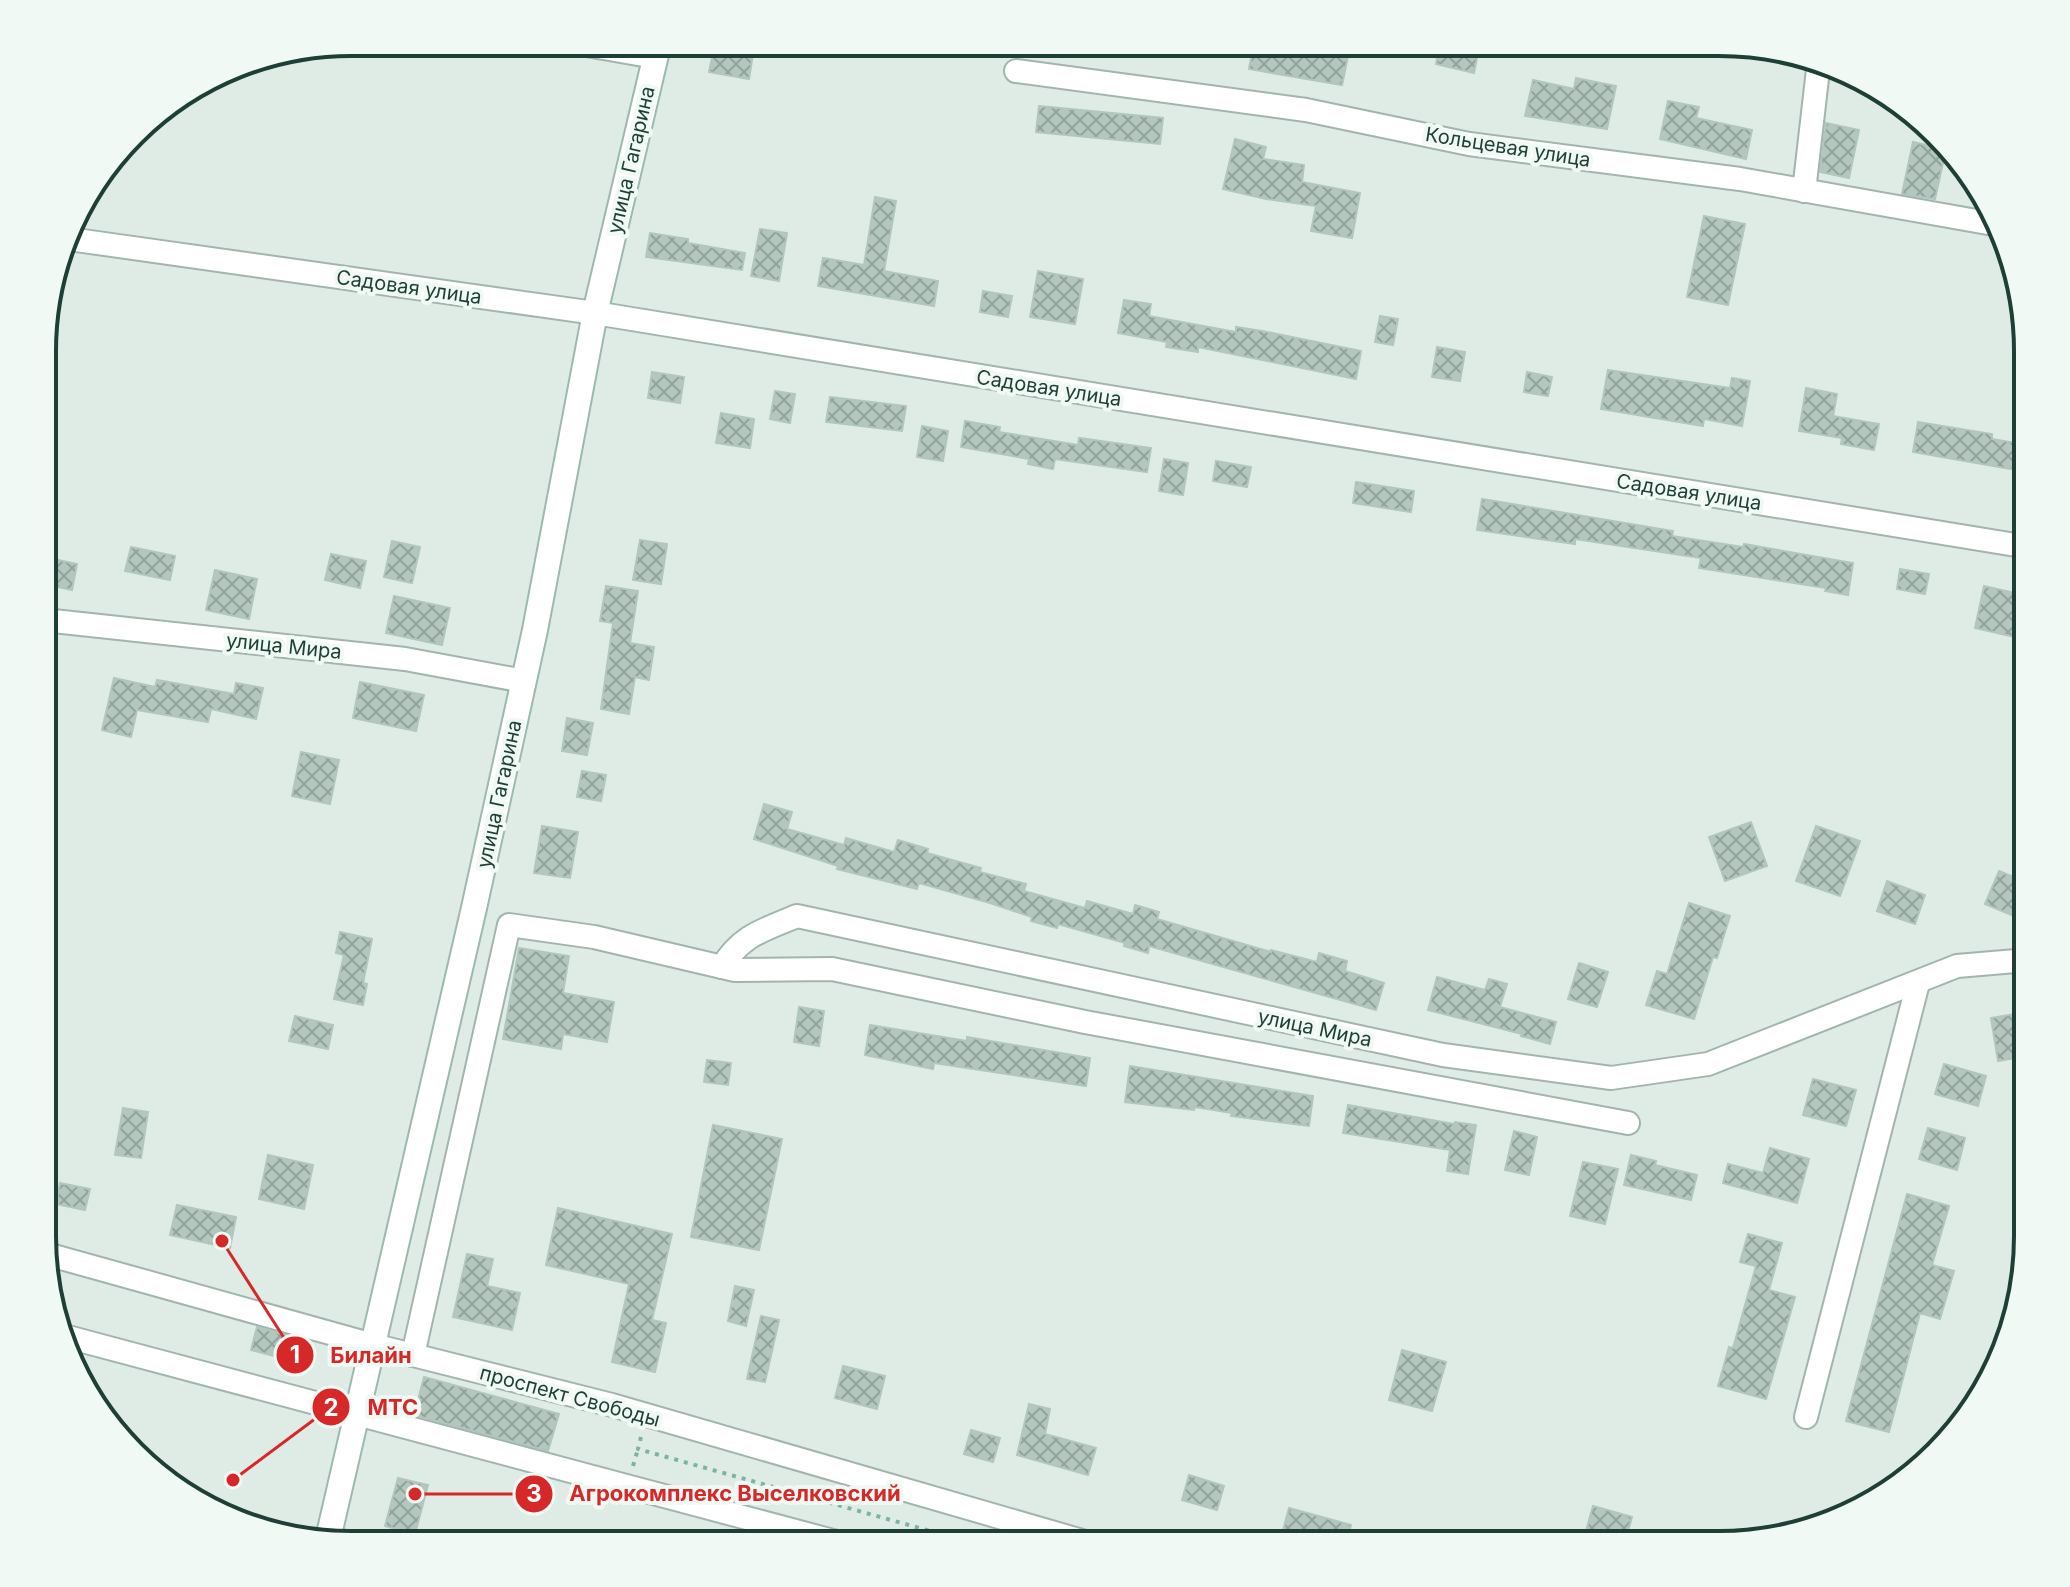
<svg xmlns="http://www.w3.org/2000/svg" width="2070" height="1587" font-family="Inter,sans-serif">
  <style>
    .building { fill: url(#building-cross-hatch); stroke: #b1c7be; stroke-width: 2 }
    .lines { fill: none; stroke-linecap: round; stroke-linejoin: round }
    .minor-casing { stroke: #a1b5ae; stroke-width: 26 }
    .secondary-casing { stroke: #9cb9af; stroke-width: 28 }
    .path { stroke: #7cb4a2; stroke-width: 4; stroke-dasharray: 4 6; stroke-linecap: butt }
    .minor { stroke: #fff; stroke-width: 22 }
    .secondary { stroke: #fff; stroke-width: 24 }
    .labels { text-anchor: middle; stroke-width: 8; stroke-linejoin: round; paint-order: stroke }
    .street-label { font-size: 20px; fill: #1e3f36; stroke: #f0f9f4 }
    .rim { fill: none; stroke: #1e3f36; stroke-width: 4 }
    .leader { fill: none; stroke: #d62828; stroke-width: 3 }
    .callout-dot { fill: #d62828; stroke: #f0f9f4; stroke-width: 3 }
    .mark-label { font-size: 24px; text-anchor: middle; font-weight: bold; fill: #fff }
    .callout-label { font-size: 22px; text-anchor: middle; font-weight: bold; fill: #d62828; stroke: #f0f9f4; stroke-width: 8; stroke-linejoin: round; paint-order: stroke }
  </style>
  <defs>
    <pattern id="building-cross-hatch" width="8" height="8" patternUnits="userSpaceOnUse" patternTransform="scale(2)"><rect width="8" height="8" fill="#b4c7bf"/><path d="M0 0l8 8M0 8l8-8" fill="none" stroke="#92a39c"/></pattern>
  </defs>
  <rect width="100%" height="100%" fill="#dfece6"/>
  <g class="building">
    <path d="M1254 42H1351L1342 85 1249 69Z"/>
    <path d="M1440 42 1480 43 1474 73 1436 64Z"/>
    <path d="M714 48 753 54 749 79 709 72Z"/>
    <path d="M1576 78 1616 86 1607 129 1525 116 1533 80 1574 89Z"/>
    <path d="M1668 101 1699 107 1696 118 1752 130 1746 159 1660 139Z"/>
    <path d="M1039 106 1163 118 1160 144 1036 132Z"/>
    <path d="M1826 123 1859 130 1849 178 1820 172Z"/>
    <path d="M1235 139 1266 147 1263 159 1304 165 1302 182 1360 193 1352 238 1311 231 1316 206 1266 199 1223 189Z"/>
    <path d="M1913 142 1946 149 1935 199 1902 194Z"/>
    <path d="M875 197 896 201 884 271 938 281 934 306 818 286 823 258 864 265Z"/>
    <path d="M1704 216 1745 224 1728 305 1687 297Z"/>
    <path d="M760 229 787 233 779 281 751 276Z"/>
    <path d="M650 233 688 239V243L745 253 742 270 646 257Z"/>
    <path d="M1038 271 1083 279 1075 324 1030 317Z"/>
    <path d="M983 291 1012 296 1008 317 980 312Z"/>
    <path d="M1124 300 1151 304 1149 316 1236 332V327L1262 331 1361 351 1356 379 1198 347V352L1166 347 1167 342 1118 333Z"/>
    <path d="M1380 316 1398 319 1393 345 1375 342Z"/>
    <path d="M1437 347 1465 352 1460 381 1432 377Z"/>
    <path d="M1608 370 1730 388 1732 378 1750 381 1742 426 1704 419 1703 426 1601 409Z"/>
    <path d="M652 372 684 377 680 403 648 398Z"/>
    <path d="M1527 372 1552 377 1548 396 1524 392Z"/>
    <path d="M1806 388 1837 394 1833 416 1879 424 1874 450 1841 444 1842 438 1799 431Z"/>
    <path d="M775 391 795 394 790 423 770 419Z"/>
    <path d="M830 397 906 406 902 431 826 422Z"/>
    <path d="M721 413 754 419 750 448 716 443Z"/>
    <path d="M965 421 1000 427 999 432 1078 445 1079 438 1151 448 1147 472 1055 459 1053 469 1028 464 1029 459 961 447Z"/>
    <path d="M1918 422 1992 434V439L2028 445V472L1913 452Z"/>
    <path d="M922 426 948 431 943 461 917 457Z"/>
    <path d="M1164 459 1188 463 1183 495 1159 491Z"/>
    <path d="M1216 461 1251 467 1247 487 1213 481Z"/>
    <path d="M1356 482 1414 491 1411 512 1353 503Z"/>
    <path d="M1482 499 1673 531 1672 536 1743 547 1744 544 1853 563 1848 595 1825 591 1826 588 1699 568 1701 558 1575 539V544L1477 530Z"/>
    <path d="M640 540 667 544 661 584 633 580Z"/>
    <path d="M392 541 420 547 412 583 384 577Z"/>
    <path d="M131 547 175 556 170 580 125 571Z"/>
    <path d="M331 554 366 561 360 588 325 580Z"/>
    <path d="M44 557 77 564 72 590 44 584Z"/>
    <path d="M1900 569 1929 574 1925 594 1897 589Z"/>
    <path d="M215 570 257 579 249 619 206 610Z"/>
    <path d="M606 586 638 591 630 643 654 647 649 680 635 677 629 714 601 709 613 623 600 621Z"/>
    <path d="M1984 586 2028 596V640L1975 628Z"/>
    <path d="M394 596 450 608 442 645 386 633Z"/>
    <path d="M114 678 155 687 157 680 234 694 236 683 263 688 256 719 211 709 208 722 137 710 131 737 102 730Z"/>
    <path d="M360 682 424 695 416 731 353 718Z"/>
    <path d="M567 718 593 723 587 755 562 751Z"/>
    <path d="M301 752 339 760 330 804 292 796Z"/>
    <path d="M582 771 606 775 601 801 577 797Z"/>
    <path d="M764 804 792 812 787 829 844 845 846 838 894 852 898 840 928 849 927 853 981 868 980 872 1026 884 1024 891 1085 908 1087 901 1133 914 1135 905 1159 912 1157 919 1271 952V950L1317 962 1319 953 1347 961 1345 971 1384 983 1376 1010 1149 946 1148 953 1124 946 1125 943 1058 924 1057 928 1031 921 1032 917 990 903 919 883 917 889 837 869 838 866 754 839Z"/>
    <path d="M1751 822 1767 866 1725 881 1709 837Z"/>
    <path d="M542 826 578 832 570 878 534 873Z"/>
    <path d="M1816 826 1860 841 1840 896 1796 881Z"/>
    <path d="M1999 871 2028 883V902L2021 919 1985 904Z"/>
    <path d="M1887 881 1925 895 1915 924 1877 911Z"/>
    <path d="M1689 903 1730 916 1717 958 1713 957 1694 1019 1646 1005 1657 971 1667 974Z"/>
    <path d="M340 932 372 939 363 983 367 984 363 1005 334 999 344 955 336 953Z"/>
    <path d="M519 948 569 956 563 993 614 1002 607 1042 563 1034 561 1049 503 1039Z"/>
    <path d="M1579 963 1608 972 1597 1007 1568 999Z"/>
    <path d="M1437 977 1485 990 1489 979 1507 984 1500 1007 1556 1022 1550 1044 1521 1036 1522 1034 1428 1010Z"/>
    <path d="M799 1007 824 1011 819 1046 794 1042Z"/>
    <path d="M2027 1012V1056L1998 1061 1991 1018Z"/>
    <path d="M295 1016 333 1025 328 1049 289 1041Z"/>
    <path d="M870 1025 967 1041V1037L1090 1058 1086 1086 934 1063 933 1069 865 1055Z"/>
    <path d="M707 1060 731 1063 728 1085 704 1082Z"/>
    <path d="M1944 1064 1986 1076 1978 1106 1935 1094Z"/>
    <path d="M1130 1066 1313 1096 1309 1126 1231 1116 1232 1113 1195 1107 1194 1110 1125 1102Z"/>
    <path d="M1813 1079 1856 1090 1846 1126 1803 1115Z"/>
    <path d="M1348 1105 1454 1124 1455 1122 1476 1125 1468 1174 1447 1171 1450 1150 1343 1133Z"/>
    <path d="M123 1108 148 1112 141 1158 115 1155Z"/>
    <path d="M713 1125 782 1139 759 1250 691 1237Z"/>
    <path d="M1928 1128 1965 1138 1957 1170 1919 1159Z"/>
    <path d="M1514 1131 1537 1137 1529 1175 1505 1170Z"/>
    <path d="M1770 1148 1809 1159 1797 1203 1723 1183 1728 1164 1763 1173Z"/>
    <path d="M268 1155 313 1165 304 1209 259 1199Z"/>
    <path d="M1631 1155 1656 1161 1655 1165 1697 1175 1691 1200 1624 1185Z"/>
    <path d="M1583 1162 1618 1169 1605 1224 1570 1216Z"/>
    <path d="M60 1183 90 1189 85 1210 56 1204Z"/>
    <path d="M1907 1194 1949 1206 1932 1265 1954 1271 1940 1319 1920 1313 1889 1432 1846 1421Z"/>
    <path d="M177 1205 236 1217 230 1248 170 1235Z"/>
    <path d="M558 1208 672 1234 652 1320 666 1323 655 1372 612 1362 629 1284 546 1265Z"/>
    <path d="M1748 1234 1782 1243 1769 1290 1795 1297 1766 1399 1718 1386 1729 1347 1733 1348 1756 1266 1740 1262Z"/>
    <path d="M467 1254 493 1259 487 1286 520 1293 512 1330 453 1317Z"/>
    <path d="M735 1286 754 1290 746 1326 728 1321Z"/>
    <path d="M761 1316 779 1320 765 1382 747 1379Z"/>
    <path d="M257 1327 303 1340 297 1362 251 1350Z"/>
    <path d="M1402 1350 1446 1362 1432 1411 1389 1400Z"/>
    <path d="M843 1366 885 1376 877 1409 835 1398Z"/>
    <path d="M424 1377 559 1414 548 1451 414 1415Z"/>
    <path d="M1029 1404 1050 1409 1045 1434 1096 1448 1088 1475 1017 1455Z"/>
    <path d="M971 1430 1000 1438 993 1462 964 1454Z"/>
    <path d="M1189 1475 1224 1486 1217 1510 1182 1500Z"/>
    <path d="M398 1478 428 1485 415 1534 385 1526Z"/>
    <path d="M1593 1506 1632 1517 1624 1545H1582Z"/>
    <path d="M1289 1508 1351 1525 1346 1545H1322L1282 1534Z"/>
  </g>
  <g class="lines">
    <defs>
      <g id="minor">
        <path d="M569 42 655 57"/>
        <path d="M1016 71 1306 110 1469 144 1740 179 1999 225"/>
        <path d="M1804 191 1819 61"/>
        <path d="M69 239 595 313 2028 547"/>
        <path d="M44 620 405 659 524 681"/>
        <path d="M722 967C741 935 764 930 797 916L1443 1055 1611 1078 1708 1064 1957 966 2028 960"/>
        <path d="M43 1253 373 1345 612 1405 1096 1545"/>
        <path d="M64 1336 848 1545"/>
        <path d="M413 1355 509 925 594 937 735 970 832 969 1085 1022 1628 1123"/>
        <path d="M1806 1417 1918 983"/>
      </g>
      <path id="secondary" d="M327 1543 474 908 535 630 595 313 659 42"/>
    </defs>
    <use href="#minor" class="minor-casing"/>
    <use href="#secondary" class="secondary-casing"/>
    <g class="path">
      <path d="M641 1437 638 1449 980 1545"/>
      <path d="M633 1466 638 1449"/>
    </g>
    <use href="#minor" class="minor"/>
    <use href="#secondary" class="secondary"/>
  </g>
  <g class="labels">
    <g class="street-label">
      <text transform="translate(1508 147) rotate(9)" y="7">Кольцевая улица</text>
      <text transform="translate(631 160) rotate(-77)" y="7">улица Гагарина</text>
      <text transform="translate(409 287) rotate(8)" y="7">Садовая улица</text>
      <text transform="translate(1049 388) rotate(9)" y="7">Садовая улица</text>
      <text transform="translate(1689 492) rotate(9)" y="7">Садовая улица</text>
      <text transform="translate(284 646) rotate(6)" y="7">улица Мира</text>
      <text transform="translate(499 794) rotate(-78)" y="7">улица Гагарина</text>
      <text transform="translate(1315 1028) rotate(12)" y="7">улица Мира</text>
      <text transform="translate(570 1396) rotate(15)" y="7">проспект Свободы</text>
    </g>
  </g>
  <path d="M0 0H2070V1587H0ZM351 56H1719A295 295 0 0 1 2014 351V1236A295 295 0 0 1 1719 1531H351A295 295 0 0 1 56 1236V351A295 295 0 0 1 351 56Z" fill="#f0f9f4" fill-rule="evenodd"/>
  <path class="rim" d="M351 56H1719A295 295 0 0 1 2014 351V1236A295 295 0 0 1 1719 1531H351A295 295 0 0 1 56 1236V351A295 295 0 0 1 351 56Z"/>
  <path class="leader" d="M222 1241L295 1355M233 1480L331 1407M415 1494L534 1494"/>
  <g class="callout-dot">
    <circle cx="222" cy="1241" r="8"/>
    <circle cx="233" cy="1480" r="8"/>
    <circle cx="415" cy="1494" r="8"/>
    <circle cx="295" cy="1355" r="20"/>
    <circle cx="331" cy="1407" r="20"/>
    <circle cx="534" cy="1494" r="20"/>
  </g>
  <g class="mark-label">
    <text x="295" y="1363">1</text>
    <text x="331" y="1416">2</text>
    <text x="534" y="1502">3</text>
  </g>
  <g class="callout-label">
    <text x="371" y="1363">Билайн</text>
    <text x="393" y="1415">МТС</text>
    <text x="735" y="1501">Агрокомплекс Выселковский</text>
  </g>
</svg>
